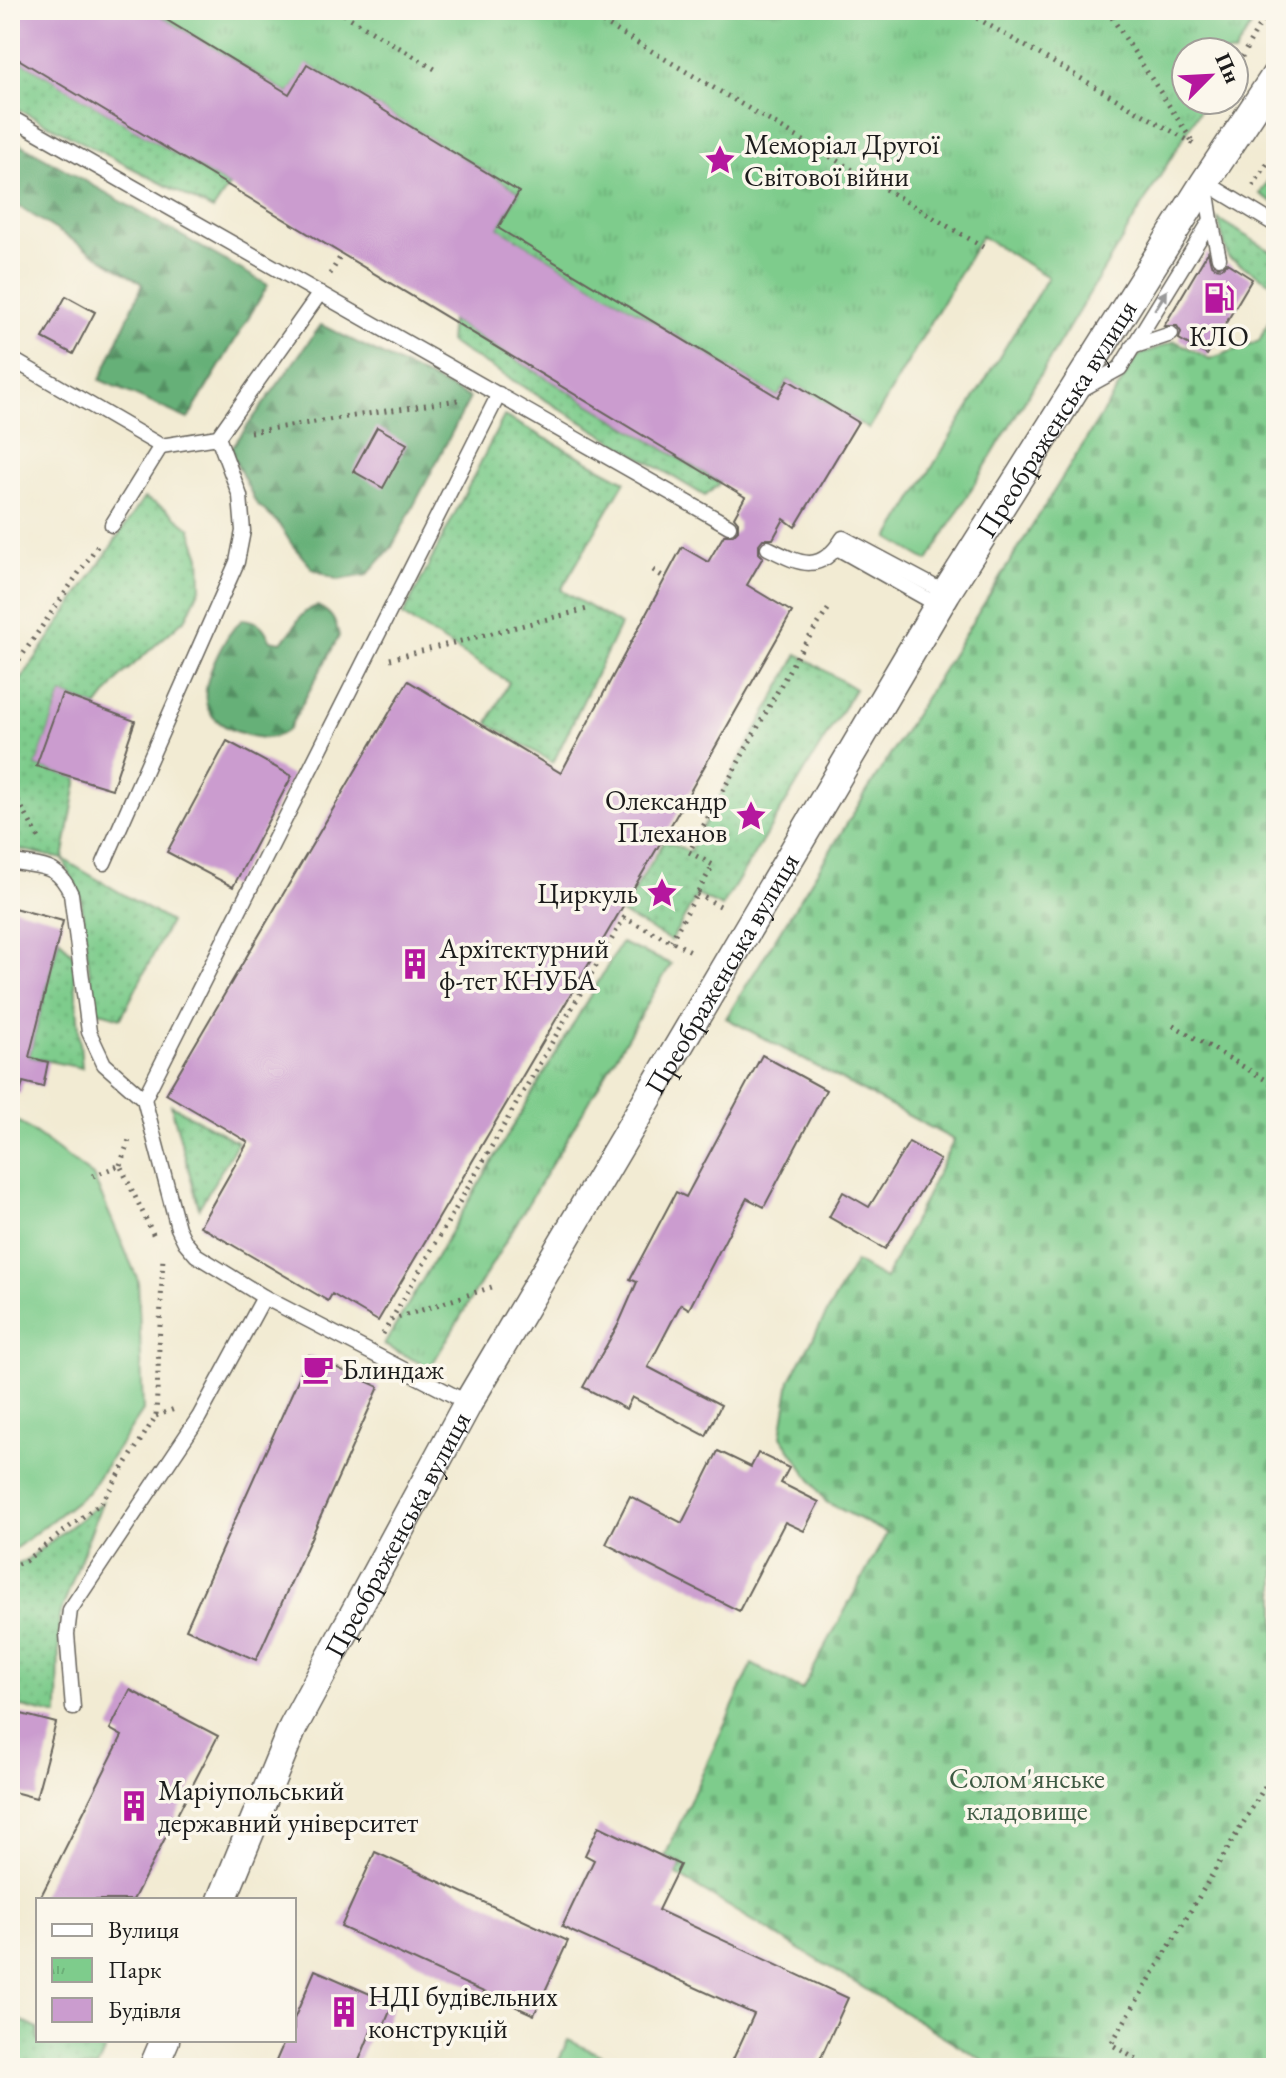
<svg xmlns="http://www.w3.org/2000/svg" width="1286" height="2078" font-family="'EB Garamond',serif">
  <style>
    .grass { fill: url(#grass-dots); stroke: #4d7454; stroke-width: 2 }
    .forest { fill: url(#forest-firs); stroke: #41664a; stroke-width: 2 }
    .cemetery { fill: url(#cemetery-stones); stroke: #4d7454; stroke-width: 2 }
    .park { fill: url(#park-tufts); stroke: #4d7454; stroke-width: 2 }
    .pitch { fill: #7ecc8c; stroke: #4d7454; stroke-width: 2 }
    .building { fill: #cb9ccf }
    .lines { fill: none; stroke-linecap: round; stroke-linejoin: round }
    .service-casing { stroke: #67645c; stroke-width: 17 }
    .minor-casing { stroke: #67645c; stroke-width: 31 }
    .path { stroke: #67645c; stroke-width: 5; stroke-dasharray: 2 6; stroke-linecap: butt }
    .service { stroke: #fff; stroke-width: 14 }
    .minor { stroke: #fff; stroke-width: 28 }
    .oneway { fill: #999 }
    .labels { text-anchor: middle; stroke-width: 7; stroke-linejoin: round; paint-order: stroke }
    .poi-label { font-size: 28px; fill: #1c1c1c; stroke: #fbf7ec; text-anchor: start }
    .street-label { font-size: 28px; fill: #1c1c1c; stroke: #fbf7ec }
    .park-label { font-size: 28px; fill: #3e5a43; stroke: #fbf7ec }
  </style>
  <defs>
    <pattern id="grass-dots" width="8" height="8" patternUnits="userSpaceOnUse" patternTransform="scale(2)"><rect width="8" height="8" fill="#7ecc8c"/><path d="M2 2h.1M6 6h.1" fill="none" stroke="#6caf78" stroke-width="1.8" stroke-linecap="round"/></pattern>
    <pattern id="forest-firs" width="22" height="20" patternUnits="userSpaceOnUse" patternTransform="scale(2)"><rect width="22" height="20" fill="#66b078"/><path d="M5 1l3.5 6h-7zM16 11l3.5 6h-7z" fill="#538e62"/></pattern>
    <pattern id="cemetery-stones" width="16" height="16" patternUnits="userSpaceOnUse" patternTransform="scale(2)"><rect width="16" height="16" fill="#7ecc8c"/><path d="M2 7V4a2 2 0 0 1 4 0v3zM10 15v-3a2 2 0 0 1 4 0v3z" fill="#6caf78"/></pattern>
    <pattern id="park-tufts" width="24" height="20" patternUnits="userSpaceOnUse" patternTransform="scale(2)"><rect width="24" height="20" fill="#7ecc8c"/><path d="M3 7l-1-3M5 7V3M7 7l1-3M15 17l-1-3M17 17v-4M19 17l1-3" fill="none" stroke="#6caf78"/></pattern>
  </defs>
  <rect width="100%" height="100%" fill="#fbf7ec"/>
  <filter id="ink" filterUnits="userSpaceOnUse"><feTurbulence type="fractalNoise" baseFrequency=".0125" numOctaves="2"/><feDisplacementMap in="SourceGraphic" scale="16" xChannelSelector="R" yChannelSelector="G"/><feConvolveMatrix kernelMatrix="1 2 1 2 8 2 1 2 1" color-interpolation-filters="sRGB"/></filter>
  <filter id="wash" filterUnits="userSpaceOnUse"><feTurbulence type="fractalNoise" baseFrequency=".006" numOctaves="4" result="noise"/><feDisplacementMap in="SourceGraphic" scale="32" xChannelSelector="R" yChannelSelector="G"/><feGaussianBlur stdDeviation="1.8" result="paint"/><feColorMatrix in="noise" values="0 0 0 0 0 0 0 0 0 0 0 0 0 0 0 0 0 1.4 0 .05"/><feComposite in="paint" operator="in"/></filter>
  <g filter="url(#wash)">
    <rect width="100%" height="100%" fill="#f2ebd3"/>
    <g class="grass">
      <path d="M10 54 229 186 213 210 10 105Z"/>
      <path d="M1218 219 1276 254V286L1228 257Z"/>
      <path d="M451 320 720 483 705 496 449 342Z"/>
      <path d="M504 416 625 481 561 590 620 625 553 763 488 723 509 682 403 616Z"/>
      <path d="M144 498 165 508 190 528 200 557 201 586 186 618 122 675 97 707 62 694 36 766 78 778 63 859 170 922 121 1018 94 1010 81 897 63 859 10 847V696Z"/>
      <path d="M798 654 855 689 722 907 697 895 671 941 621 913 665 840 689 852Z"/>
      <path d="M59 938 73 955 82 1068 29 1057Z"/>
      <path d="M171 1105 238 1142 199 1208Z"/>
      <path d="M102 1502 59 1617 58 1716 10 1704V1567L25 1561Z"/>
      <path d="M10 2015 38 2029V2040H109L97 2068H10Z"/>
    </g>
    <g class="forest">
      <path d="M10 138 268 285 188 419 100 380 143 284 10 201Z"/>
      <path d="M321 325 470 398 392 547 367 575 338 580 313 569 293 546 278 523 256 503 230 450Z"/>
      <path d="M317 606C332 613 336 621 339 636L288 730C273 740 264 739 247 735 198 721 198 695 218 654 225 640 231 629 243 619 259 621 264 626 270 640L281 642C298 629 294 614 317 606Z"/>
    </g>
    <path class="cemetery" d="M1276 307V2068H996L677 1875 681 1864 665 1856 752 1664 802 1690 887 1533 826 1502 781 1436 790 1380 855 1262 885 1279 954 1140 726 1018 1138 356 1175 341 1210 359 1259 341Z"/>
    <g class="park">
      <path d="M150 10H1261L1234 54 1186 52V100H1206L928 561 889 538 1048 277 981 236 869 429 788 380 778 397 498 228 519 192 308 65 289 94Z"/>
      <path d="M1276 166V204L1260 194Z"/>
      <path d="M621 943 671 964 430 1368 384 1345Z"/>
    </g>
    <g class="pitch">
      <path d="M10 1115 93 1176 138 1280 143 1411 88 1492 16 1548 10 1549Z"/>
      <path d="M568 2040 628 2068H555Z"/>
    </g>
    <g id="blocks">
      <g class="building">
        <path d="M10 10H150L289 94 307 64 519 192 498 228 778 397 788 380 858 422 795 527 784 519 773 539H763L759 544V553L763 557 747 585 792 612 675 818 378 1321 332 1294 328 1301 200 1226 248 1142 166 1094 408 681 561 773 682 547 708 562 724 535H733L738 530V522L734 517 745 497 10 54Z"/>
        <path d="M1208 252 1211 264 1215 267 1222 268 1227 263 1252 279 1207 355 1179 339 1181 332 1177 326H1164Z"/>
        <path d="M66 296 95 312 73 354 43 338Z"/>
        <path d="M377 427 407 444 383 488 353 471Z"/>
        <path d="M62 694 135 721 112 789 36 766Z"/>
        <path d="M227 741 292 776 233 887 167 852Z"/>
        <path d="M10 907 63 921 29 1057 48 1062 43 1087 23 1082 20 1094 10 1093Z"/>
        <path d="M762 1055 826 1090 764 1207 747 1198 689 1309 681 1304 648 1367 721 1405 706 1436 632 1397 626 1409 583 1387 619 1323 637 1282 630 1279 676 1192 686 1197Z"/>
        <path d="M909 1142 940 1160 885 1249 829 1217 843 1192 869 1207Z"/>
        <path d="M309 1355 379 1387 256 1660 186 1629Z"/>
        <path d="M718 1451 751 1467 758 1453 789 1468 781 1483 819 1502 804 1531 785 1522 739 1611 606 1544 630 1496 682 1523Z"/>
        <path d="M130 1690 218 1736 133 1900H39L122 1736 110 1729Z"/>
        <path d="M10 1711 56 1723 36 1798 10 1791Z"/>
        <path d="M599 1826 680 1865 658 1910 848 1998 816 2068H729L754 2014 562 1927 594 1860 585 1855Z"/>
        <path d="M375 1852 568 1941 534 2015 341 1927Z"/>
        <path d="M315 1970 393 2004 383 2028 374 2024 356 2068H273L285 2040H294V2019Z"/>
      </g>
    </g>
  </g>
  <g filter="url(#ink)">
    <use href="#blocks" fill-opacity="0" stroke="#67645c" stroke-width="2"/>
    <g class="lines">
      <defs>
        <g id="service">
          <path d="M10 117 729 526"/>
          <path d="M1205 182 1276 225"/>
          <path d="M1211 220 1219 258"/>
          <path d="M1132 347 1171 334"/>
          <path d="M10 358 161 446"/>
          <path d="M1082 389 1120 368 1211 220 1206 186"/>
          <path d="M112 525 161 446 218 437 320 293"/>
          <path d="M768 548C800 564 820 575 843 538L946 593"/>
          <path d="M837 548 938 605"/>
          <path d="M10 861C41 868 57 862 71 894L89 1032 104 1064 144 1099 178 1228 185 1242 196 1255 264 1297 468 1403"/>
          <path d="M104 863 237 562 243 531 240 496 218 437"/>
          <path d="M144 1099 499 394"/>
          <path d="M73 1708 67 1634 70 1610 199 1417 264 1297"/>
        </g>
        <g id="minor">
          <path id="s1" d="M222 1900 293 1727 468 1403 946 593 1205 182 1276 75"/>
          <path d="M153 2068 165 2040"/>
        </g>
      </defs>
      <use href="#service" class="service-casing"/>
      <use href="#minor" class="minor-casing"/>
      <g class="path">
        <path d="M337 10 438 71"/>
        <path d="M582 10 983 247"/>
        <path d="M963 10 1194 144 1107 10"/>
        <path d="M1234 71 1268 10"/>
        <path d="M1253 186 1276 149"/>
        <path d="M330 274 342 254"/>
        <path d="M250 432 458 400"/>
        <path d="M653 570 665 578"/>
        <path d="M390 659 591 608"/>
        <path d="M10 673 100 542"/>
        <path d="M10 722 16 797 41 842"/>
        <path d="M10 822 16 798"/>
        <path d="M697 894 722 907"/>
        <path d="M671 941 713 865 689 852 798 654 831 605"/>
        <path d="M1173 1025 1276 1086"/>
        <path d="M120 1165 129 1140"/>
        <path d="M93 1176 120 1165 154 1236"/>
        <path d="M391 1320 492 1287"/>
        <path d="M383 1334 624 918 695 953"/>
        <path d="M156 1416 177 1408"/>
        <path d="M10 1567 25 1561 102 1502 156 1416 163 1256"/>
        <path d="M1150 2068 1111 2044 1276 1768"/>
      </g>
      <use href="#service" class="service"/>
      <use href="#minor" class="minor"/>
    </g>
    <defs><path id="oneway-solid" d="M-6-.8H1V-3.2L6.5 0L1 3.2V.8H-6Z" transform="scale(2)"/></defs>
    <use class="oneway" href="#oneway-solid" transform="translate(1161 300) rotate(-58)"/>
  </g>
  <defs>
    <symbol id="sight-bare" viewBox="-9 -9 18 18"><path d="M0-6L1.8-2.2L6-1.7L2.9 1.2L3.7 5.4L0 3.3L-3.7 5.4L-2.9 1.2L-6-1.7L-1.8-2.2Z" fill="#b5179e" stroke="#fbf7ec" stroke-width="2.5" paint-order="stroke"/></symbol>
    <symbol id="fuel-bare" viewBox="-9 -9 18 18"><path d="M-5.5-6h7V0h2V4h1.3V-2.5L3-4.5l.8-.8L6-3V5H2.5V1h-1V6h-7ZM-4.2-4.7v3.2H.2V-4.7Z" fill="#b5179e" stroke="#fbf7ec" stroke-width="2.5" paint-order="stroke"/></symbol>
    <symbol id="building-bare" viewBox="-9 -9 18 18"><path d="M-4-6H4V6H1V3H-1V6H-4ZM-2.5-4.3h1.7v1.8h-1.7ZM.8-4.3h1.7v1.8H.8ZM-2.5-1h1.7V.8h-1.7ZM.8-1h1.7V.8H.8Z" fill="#b5179e" stroke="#fbf7ec" stroke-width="2.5" paint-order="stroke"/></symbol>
    <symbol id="cafe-bare" viewBox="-9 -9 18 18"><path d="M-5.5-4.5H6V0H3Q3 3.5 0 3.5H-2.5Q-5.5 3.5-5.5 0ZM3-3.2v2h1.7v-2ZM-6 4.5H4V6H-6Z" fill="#b5179e" stroke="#fbf7ec" stroke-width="2.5" paint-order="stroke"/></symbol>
  </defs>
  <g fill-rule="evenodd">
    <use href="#sight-bare" x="698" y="138" width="44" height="44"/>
    <use href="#fuel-bare" x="1197" y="276" width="44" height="44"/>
    <use href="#sight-bare" x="729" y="794" width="44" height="44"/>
    <use href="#sight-bare" x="640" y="871" width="44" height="44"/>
    <use href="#building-bare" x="393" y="942" width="44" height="44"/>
    <use href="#cafe-bare" x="296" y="1347" width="44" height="44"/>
    <use href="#building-bare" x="112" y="1784" width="44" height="44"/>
    <use href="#building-bare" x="322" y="1990" width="44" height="44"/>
  </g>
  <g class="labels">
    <g class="poi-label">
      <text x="744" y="154">Меморіал Другої<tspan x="744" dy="32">Світової війни</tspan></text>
      <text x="1219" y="346" text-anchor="middle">КЛО</text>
      <text x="727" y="810" text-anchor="end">Олександр<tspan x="727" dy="32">Плеханов</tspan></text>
      <text x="638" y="903" text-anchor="end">Циркуль</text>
      <text x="439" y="958">Архітектурний<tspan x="439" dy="32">ф-тет КНУБА</tspan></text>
      <text x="342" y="1379">Блиндаж</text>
      <text x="158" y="1800">Маріупольський<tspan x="158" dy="32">державний університет</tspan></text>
      <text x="368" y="2006">НДІ будівельних<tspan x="368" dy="32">конструкцій</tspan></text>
    </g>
    <g class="street-label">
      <text dy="10" stroke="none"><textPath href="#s1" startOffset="1702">Преображенська вулиця</textPath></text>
      <text dy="10" stroke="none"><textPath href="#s1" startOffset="1054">Преображенська вулиця</textPath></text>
      <text dy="10" stroke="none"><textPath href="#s1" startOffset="406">Преображенська вулиця</textPath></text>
    </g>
    <g class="park-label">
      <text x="1027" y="1788">Солом'янське<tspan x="1027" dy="32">кладовище</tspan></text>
    </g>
  </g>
  <rect width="1286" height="2078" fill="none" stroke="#fbf7ec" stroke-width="40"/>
  <rect x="36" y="1898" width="260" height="144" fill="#fbf7ec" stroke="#a29f99" stroke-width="2"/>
  <rect x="52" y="1924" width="40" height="12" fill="#ffffff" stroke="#a29f99" stroke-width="2"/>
  <text x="108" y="1938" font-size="24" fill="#1c1c1c">Вулиця</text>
  <rect x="52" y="1958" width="40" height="24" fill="url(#park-tufts)" stroke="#a29f99" stroke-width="2"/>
  <text x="108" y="1978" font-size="24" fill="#1c1c1c">Парк</text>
  <rect x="52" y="1998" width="40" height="24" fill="#cb9ccf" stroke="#a29f99" stroke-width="2"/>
  <text x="108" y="2018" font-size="24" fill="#1c1c1c">Будівля</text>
  <g transform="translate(1210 76) rotate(66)"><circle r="38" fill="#fbf7ec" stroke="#a29f99" stroke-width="2"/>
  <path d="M0-6L14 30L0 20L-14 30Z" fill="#b5179e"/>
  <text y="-12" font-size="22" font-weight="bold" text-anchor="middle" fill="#1c1c1c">Пн</text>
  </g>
</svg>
